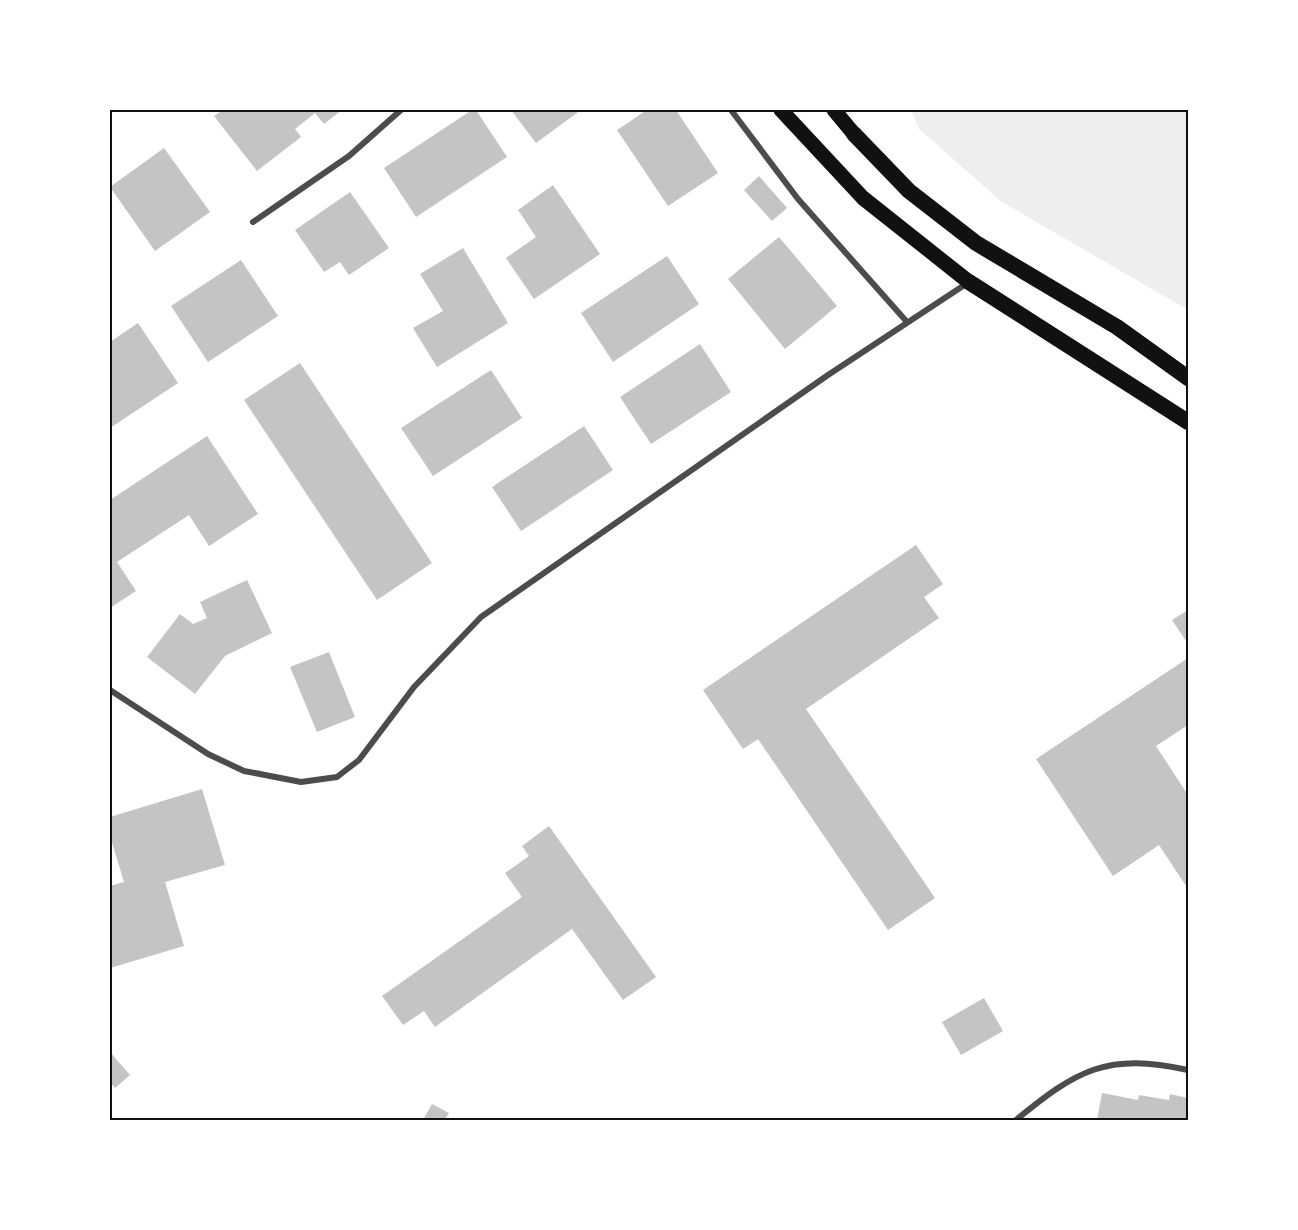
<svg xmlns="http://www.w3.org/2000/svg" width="1298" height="1230" font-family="Ubuntu,sans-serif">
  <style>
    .green { fill: #eee }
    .building { fill: #c4c4c4 }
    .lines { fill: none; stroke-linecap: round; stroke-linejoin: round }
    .minor { stroke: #4c4c4c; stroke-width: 6 }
    .primary { stroke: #111; stroke-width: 15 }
    .trunk { stroke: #111; stroke-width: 16 }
    .neatline { fill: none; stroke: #111; stroke-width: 2 }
  </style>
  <rect width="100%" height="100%" fill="#fff"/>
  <path class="green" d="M911 110H1188V310L1002 202 919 129Z"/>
  <g class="building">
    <path d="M223 110H342L324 124 315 113 295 129 301 137 257 171 214 116Z"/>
    <path d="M472 110H476L507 157 416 217 384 168Z"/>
    <path d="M511 110H581L536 143Z"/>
    <path d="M647 110H676L718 173 668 206 617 130Z"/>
    <path d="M164 148 210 212 155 251 110 187Z"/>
    <path d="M759 176 787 208 772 221 744 190Z"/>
    <path d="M553 185 600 254 534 299 506 258 536 237 518 210Z"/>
    <path d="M350 192 389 248 349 275 340 262 324 272 295 230Z"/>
    <path d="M779 237 837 306 785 349 728 279Z"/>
    <path d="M463 248 508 323 437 367 413 328 443 311 420 274Z"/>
    <path d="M667 256 699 304 613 362 581 313Z"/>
    <path d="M241 260 278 316 208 362 171 306Z"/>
    <path d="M138 323 178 383 110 428V342Z"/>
    <path d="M700 344 731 392 651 444 620 397Z"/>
    <path d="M300 363 432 563 377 600 244 400Z"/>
    <path d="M491 370 522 418 433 476 401 428Z"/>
    <path d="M584 426 613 470 521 531 492 487Z"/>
    <path d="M207 436 258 514 209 546 189 515 117 562 136 591 110 608V500Z"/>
    <path d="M916 545 943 584 924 597 939 618 806 709 935 898 888 930 758 739 743 749 703 690Z"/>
    <path d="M247 580 272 633 225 656 195 694 147 657 180 614 193 624 207 618 200 602Z"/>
    <path d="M1188 610V644L1172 620Z"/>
    <path d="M329 652 355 717 317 732 290 667Z"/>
    <path d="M1188 658V725L1156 746 1188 795V889L1159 845 1113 876 1036 759Z"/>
    <path d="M202 789 225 865 165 882 184 946 110 968V886L124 882 110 836V817Z"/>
    <path d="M549 826 656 977 623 1000 572 929 435 1027 424 1011 403 1025 382 996 522 897 505 873 529 856 522 846Z"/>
    <path d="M984 998 1003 1031 961 1055 942 1022Z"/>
    <path d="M110 1052 130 1075 115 1088 110 1082Z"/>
    <path d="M1102 1093 1138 1100 1139 1095 1169 1100 1170 1094 1188 1098V1120H1097Z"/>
    <path d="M432 1104 449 1113 445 1120H423Z"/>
  </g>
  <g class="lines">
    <g class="minor">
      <path d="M731 110 798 199 907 322"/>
      <path d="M253 222 349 156 401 110"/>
      <path d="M110 690 208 754 244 771 301 782 337 777 359 760 414 687 481 617 828 375 969 282"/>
      <path d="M1016 1120C1077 1070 1107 1052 1188 1070"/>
    </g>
    <g class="primary">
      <path d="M781 110 863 198 969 282"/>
      <path d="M834 110 854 134"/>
    </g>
    <g class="trunk">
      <path d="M854 134 909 191 976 243 1117 327 1188 378"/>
      <path d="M969 282 1188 422"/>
    </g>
  </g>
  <rect width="1298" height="1230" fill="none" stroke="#ffffff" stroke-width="222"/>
  <rect x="111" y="111" width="1076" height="1008" class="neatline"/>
</svg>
